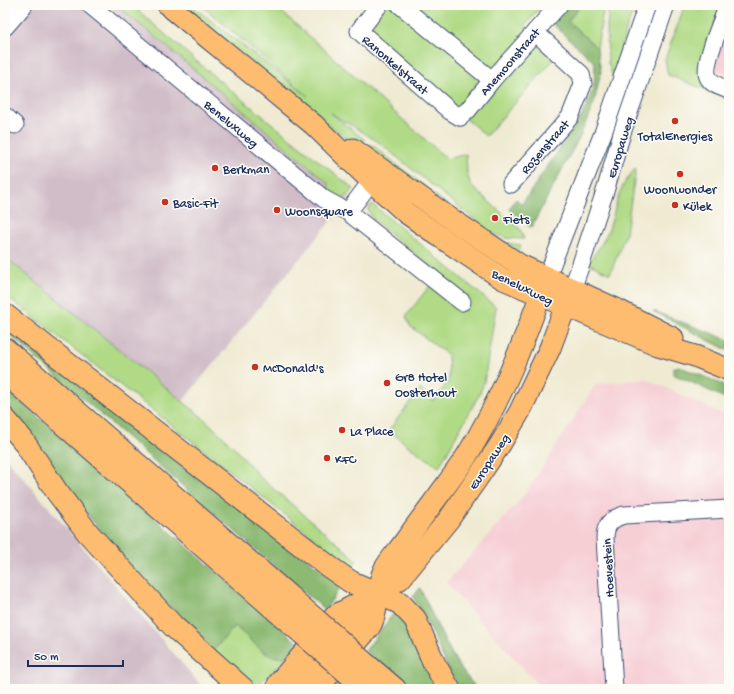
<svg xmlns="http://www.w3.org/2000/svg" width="734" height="694" font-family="'Gochi Hand',sans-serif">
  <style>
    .built { fill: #f6cfd5 }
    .industrial { fill: #d1bdc8 }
    .green { fill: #b0da85; stroke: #668472 }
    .forest { fill: #8cba72; stroke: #547468 }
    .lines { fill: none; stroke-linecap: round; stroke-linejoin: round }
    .minor-casing { stroke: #3b4b6f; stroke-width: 19 }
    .major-casing { stroke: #3b4b6f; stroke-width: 23 }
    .highway-casing { stroke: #3b4b6f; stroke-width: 24 }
    .minor { stroke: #fff; stroke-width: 17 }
    .major { stroke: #febc70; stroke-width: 21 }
    .highway { stroke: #febc70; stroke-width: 22 }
    .highway-bridge-casing { stroke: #3b4b6f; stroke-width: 24; stroke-linecap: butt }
    .highway-bridge { stroke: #febc70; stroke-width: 22 }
    .poi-dot { fill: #c8321e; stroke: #fdfcf7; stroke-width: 1.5 }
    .labels { text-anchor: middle; stroke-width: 3; stroke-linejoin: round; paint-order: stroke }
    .street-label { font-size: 13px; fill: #1b2f5e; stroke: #fdfcf7 }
    .poi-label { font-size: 13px; fill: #1b2f5e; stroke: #fdfcf7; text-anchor: start }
  </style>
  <rect width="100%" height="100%" fill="#fdfcf7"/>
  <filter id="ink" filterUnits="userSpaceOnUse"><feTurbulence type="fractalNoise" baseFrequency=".025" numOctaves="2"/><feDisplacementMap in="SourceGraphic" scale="8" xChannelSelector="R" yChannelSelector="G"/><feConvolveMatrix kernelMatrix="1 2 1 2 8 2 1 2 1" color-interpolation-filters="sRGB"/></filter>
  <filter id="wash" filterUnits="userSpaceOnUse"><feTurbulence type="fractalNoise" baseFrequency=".012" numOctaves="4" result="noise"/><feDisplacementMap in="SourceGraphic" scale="16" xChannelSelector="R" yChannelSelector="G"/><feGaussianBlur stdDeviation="0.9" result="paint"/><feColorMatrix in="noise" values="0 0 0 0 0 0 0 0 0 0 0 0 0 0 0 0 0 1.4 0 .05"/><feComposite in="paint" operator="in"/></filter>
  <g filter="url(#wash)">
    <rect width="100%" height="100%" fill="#efead1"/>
    <g class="built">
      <path d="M729 22V75L711 68Z"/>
      <path d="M647 379 729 417V689H542L446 583 526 493 596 384Z"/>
    </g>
    <g class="industrial">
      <path d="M5 5H116L350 197 182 402 5 278Z"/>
      <path d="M5 457 7 459 204 689H5Z"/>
    </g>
    <g class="green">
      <path d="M116 5H132C203 69 278 129 354 189L341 200C333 196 329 193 328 183L158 39Z"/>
      <path d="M182 5H191L308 96 201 5H274L447 159 466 154 467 173 471 186 520 229 524 239 505 238 490 232 377 141 331 113 365 140 360 146 324 123 285 90 287 87 276 78 274 81Z"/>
      <path d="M383 5H542L525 26 555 58 486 136 368 32Z"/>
      <path d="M581 5H604L597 48 568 21Z"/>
      <path d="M609 5H636L627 27 613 77 608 63 607 27Z"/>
      <path d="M685 5H723L701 66 729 95V99L668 75 665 59Z"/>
      <path d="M371 144 452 208 505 243 521 245 517 255 367 150Z"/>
      <path d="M636 168 626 233 610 274 588 263C596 253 604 241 609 229 618 203 615 191 636 168Z"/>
      <path d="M372 204 496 307 484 382 480 393 439 467 407 445 389 430 420 389 433 401 449 381 448 355 410 326 406 316 432 283 461 308 470 299 373 219 368 209Z"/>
      <path d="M5 257 202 417 232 445 261 478 357 560 352 568 188 438 5 295Z"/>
      <path d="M235 626 264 652 273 657H284L291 652 257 687 213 651Z"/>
    </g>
    <g class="forest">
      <path d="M564 5H581L568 21 597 48 601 72 594 103 580 136 531 228 509 209 516 199 522 204 581 117 586 107 594 86 595 63 551 22Z"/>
      <path d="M653 311 729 340V351Z"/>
      <path d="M5 320 341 586 325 610 5 331Z"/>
      <path d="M678 366 729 387V400L673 374V369Z"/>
      <path d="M5 388 299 644 284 657H273L264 652 235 626 213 651 129 566 5 412Z"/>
      <path d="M420 588C435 619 453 666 478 689H461L450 673 429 626 413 597Z"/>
      <path d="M397 609 440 689H408L365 651Z"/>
      <path d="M337 679 349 689H329Z"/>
    </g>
  </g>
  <g filter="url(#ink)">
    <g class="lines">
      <defs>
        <g id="minor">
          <path d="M90 5 324 199 348 212 462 302"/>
          <path d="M379 5 359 31 450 111 460 117 468 110 492 80 559 5"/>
          <path d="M400 5 492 80"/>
          <path d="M728 5C723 19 702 65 708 77 712 85 721 87 729 90"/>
          <path d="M5 27 24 5"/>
          <path d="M5 116 15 125"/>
          <path d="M511 184 570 117 583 84 581 74 535 32"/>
          <path d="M348 212 379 171"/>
          <path d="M547 277 603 133 647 5"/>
          <path d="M572 289 580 267 606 188 622 133 666 5"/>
          <path d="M614 689 605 538C605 525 612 518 624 515L729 509"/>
        </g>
        <g id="major">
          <path d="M168 5 314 125 371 181 405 212 439 236 503 279 658 345 695 356 729 370"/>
          <path d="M353 149 451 219 520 265 616 309 673 338"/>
          <path d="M278 689V684L282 679 336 615 378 593 400 579 449 519 481 473 501 443 520 411 550 348 572 289"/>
          <path d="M293 689 370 603"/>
          <path d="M317 689 369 628C380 611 375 588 384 570 389 560 399 550 405 541 425 513 447 485 466 457 501 401 525 339 547 277"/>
        </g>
        <g id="highway">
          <path d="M5 315 328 566 351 582 400 603 415 619 434 663 449 689"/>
          <path d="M5 349 315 619"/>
          <path d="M5 373 302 633"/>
          <path d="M5 419 22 439 57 492 88 533 174 627 243 689"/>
          <path d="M361 660 395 689"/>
          <path d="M349 674 366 689"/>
        </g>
      </defs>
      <use href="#minor" class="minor-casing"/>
      <use href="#major" class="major-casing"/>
      <use href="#highway" class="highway-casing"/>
      <use href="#minor" class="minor"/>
      <use href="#major" class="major"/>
      <use href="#highway" class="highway"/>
      <defs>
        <g id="highway-bridge">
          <path d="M315 619 361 660"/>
          <path d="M302 633 349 674"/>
        </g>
      </defs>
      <use href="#highway-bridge" class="highway-bridge-casing"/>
      <use href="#highway-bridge" class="highway-bridge"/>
    </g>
  </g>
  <g class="poi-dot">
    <circle cx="675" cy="121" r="4"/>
    <circle cx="215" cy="168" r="4"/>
    <circle cx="680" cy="174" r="4"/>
    <circle cx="165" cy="202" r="4"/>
    <circle cx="675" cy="205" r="4"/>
    <circle cx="277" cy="210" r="4"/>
    <circle cx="495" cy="218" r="4"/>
    <circle cx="255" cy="367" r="4"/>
    <circle cx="387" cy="383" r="4"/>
    <circle cx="342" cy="430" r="4"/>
    <circle cx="327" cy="458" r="4"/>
  </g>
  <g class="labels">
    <g class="street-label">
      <text transform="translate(509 61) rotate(-49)" y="5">Anemoonstraat</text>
      <text transform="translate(396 64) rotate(41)" y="5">Ranonkelstraat</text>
      <text transform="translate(232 123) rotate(40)" y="5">Beneluxweg</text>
      <text transform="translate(544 146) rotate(-49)" y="5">Rozenstraat</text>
      <text transform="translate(619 147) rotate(-73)" y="5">Europaweg</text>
      <text transform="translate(523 286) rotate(26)" y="5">Beneluxweg</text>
      <text transform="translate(488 461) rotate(-57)" y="5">Europaweg</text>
      <text transform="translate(607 568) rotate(-93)" y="5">Hoevestein</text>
    </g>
    <g class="poi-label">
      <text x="675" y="140" text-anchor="middle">TotalEnergies</text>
      <text x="223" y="173">Berkman</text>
      <text x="680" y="193" text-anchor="middle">Woonwonder</text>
      <text x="173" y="207">Basic-Fit</text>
      <text x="683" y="210">Külek</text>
      <text x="285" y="215">Woonsquare</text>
      <text x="503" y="223">Fiets</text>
      <text x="263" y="372">McDonald's</text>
      <text x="395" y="381">Gr8 Hotel<tspan x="395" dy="15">Oosterhout</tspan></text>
      <text x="350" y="435">La Place</text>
      <text x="335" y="463">KFC</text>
    </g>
  </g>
  <rect width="734" height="694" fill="none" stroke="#fdfcf7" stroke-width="20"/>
  <path d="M28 660v6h95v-6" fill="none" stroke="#1b2f5e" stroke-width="2"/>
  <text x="34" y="660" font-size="12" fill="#1b2f5e" stroke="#fdfcf7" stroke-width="3" paint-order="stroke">50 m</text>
</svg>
